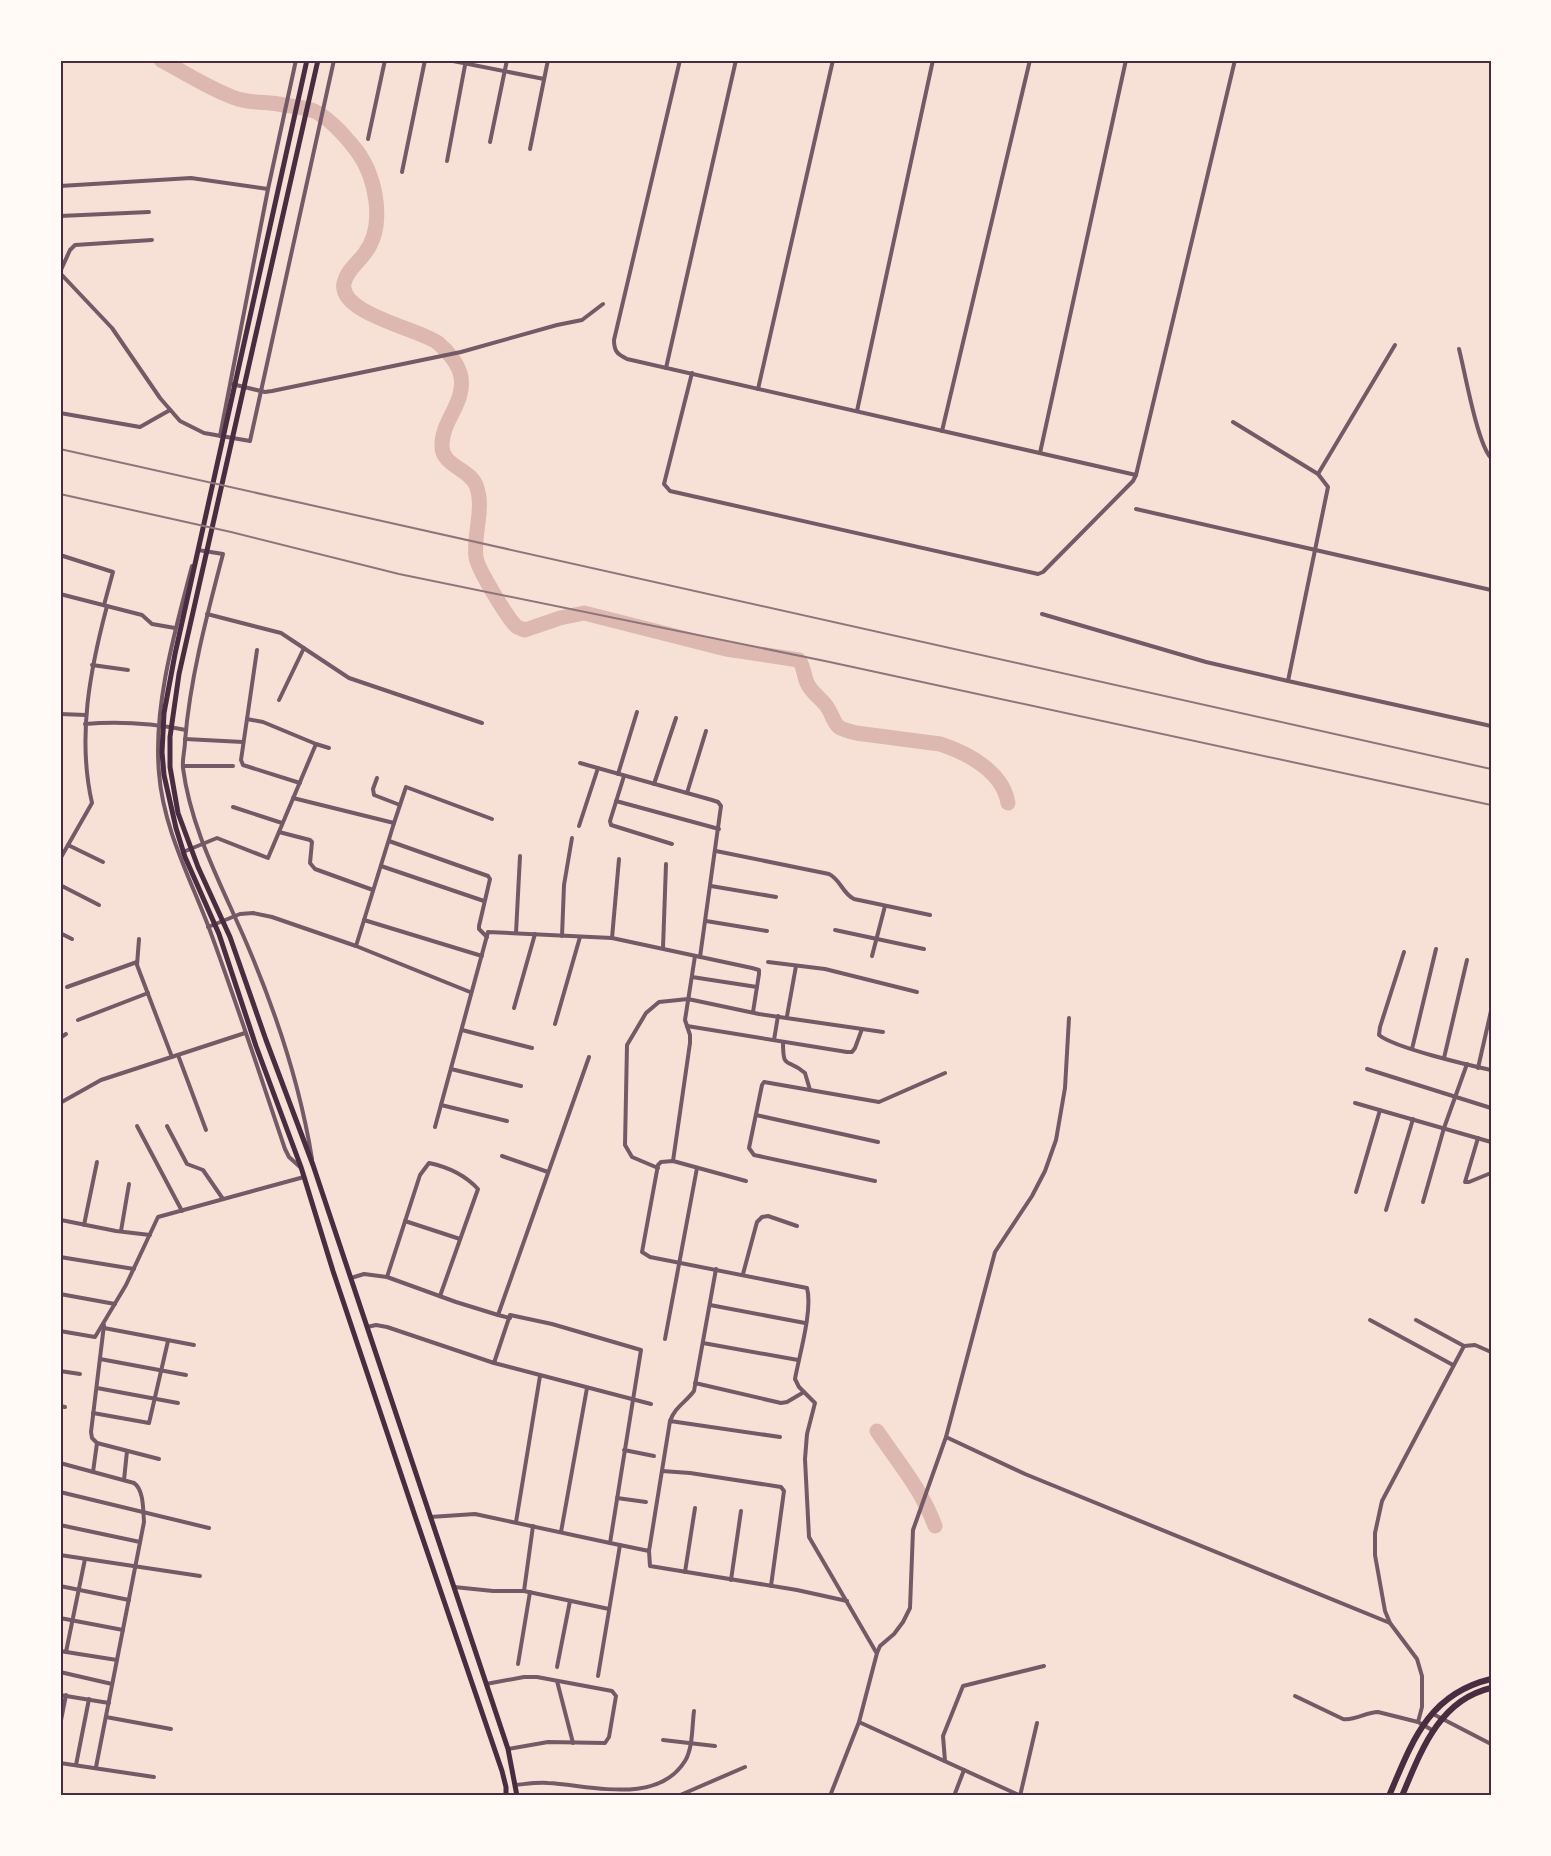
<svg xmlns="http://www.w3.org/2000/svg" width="1551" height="1856" font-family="Spectral,serif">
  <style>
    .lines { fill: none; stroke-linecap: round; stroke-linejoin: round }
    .river { stroke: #dcb8b0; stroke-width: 15 }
    .minor { stroke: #755966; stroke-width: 4 }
    .secondary { stroke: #4a2c40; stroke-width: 5 }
    .primary { stroke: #4a2c40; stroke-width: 6 }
    .rail { stroke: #8f747c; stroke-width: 2 }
    .neatline { fill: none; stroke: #4a2c40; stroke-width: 2 }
  </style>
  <rect width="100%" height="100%" fill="#f7e1d7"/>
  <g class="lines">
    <g class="river">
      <path d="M161 60C186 73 211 90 238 99 252 103 265 102 278 104 289 106 304 107 314 111 330 118 346 137 357 151 376 177 386 225 365 253 358 263 347 270 344 283 338 314 420 329 438 343 448 351 459 365 461 377 465 404 442 420 442 445 441 466 469 468 476 485 485 508 473 534 476 557 477 568 508 619 517 627 518 627 524 630 525 630L560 618 584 613 726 649 799 660C804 667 804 676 807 683 812 694 824 700 829 710 838 728 835 728 856 733L940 744C968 753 1003 772 1008 803"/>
      <path d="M877 1431C898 1462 922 1490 935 1526"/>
    </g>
    <g class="minor">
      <path d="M448 60 544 79"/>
      <path d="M680 60 614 340C614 351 617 354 627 359L1136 475 1235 60"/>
      <path d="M368 139 385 60"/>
      <path d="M490 142 507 60"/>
      <path d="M530 149 548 60"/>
      <path d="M447 161 466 60"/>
      <path d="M402 172 425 60"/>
      <path d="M60 186 191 178 268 189"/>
      <path d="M60 216 149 212"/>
      <path d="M60 272 70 250 75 245 152 240"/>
      <path d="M60 273 112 328 160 398 180 421 204 433 250 441 334 60"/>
      <path d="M1459 349C1465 372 1477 443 1491 458"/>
      <path d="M666 368 736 60"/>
      <path d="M692 373 664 484 670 491 1038 574 1043 572 1133 481 1136 475"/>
      <path d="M232 384 265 392 272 391 461 352 557 325 582 320 603 304"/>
      <path d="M758 389 833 60"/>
      <path d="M857 411 933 60"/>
      <path d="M60 413 140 427 170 410"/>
      <path d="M942 431 1030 60"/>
      <path d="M220 436 268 189 296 60"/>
      <path d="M1040 453 1126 60"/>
      <path d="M1318 474 1395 345"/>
      <path d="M1136 509 1491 590"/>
      <path d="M198 550 223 554C207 615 190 678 185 741 185 750 182 759 183 768 191 830 222 886 246 942 276 1012 300 1084 312 1159"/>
      <path d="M60 555 113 572 104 605"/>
      <path d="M192 566C175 631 153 706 159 773 163 827 190 878 209 928 236 1001 260 1075 285 1149L289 1157 300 1167"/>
      <path d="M60 594 142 615 152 624 175 628"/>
      <path d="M207 614 281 633 349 678 482 723"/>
      <path d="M1042 614 1206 662 1288 681 1328 487 1318 474 1233 422"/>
      <path d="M92 665 128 670"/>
      <path d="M1288 681 1491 726"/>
      <path d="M279 700 304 648"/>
      <path d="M60 714 86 715"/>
      <path d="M247 719 257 650"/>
      <path d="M85 724C121 721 151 723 186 730"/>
      <path d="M185 739 243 742"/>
      <path d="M580 763 712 800 718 802 721 806 700 957"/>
      <path d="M183 766H233"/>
      <path d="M618 774 637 712"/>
      <path d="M624 776 610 821 611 825 672 844"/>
      <path d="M377 778 373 789 374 795 400 805"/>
      <path d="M300 783 243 765 241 760 247 719 263 722 316 744"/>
      <path d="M654 784 676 718"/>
      <path d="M687 793 706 731"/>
      <path d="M293 798 394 823 406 787 492 819"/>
      <path d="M616 801 719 829"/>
      <path d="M233 807 282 823"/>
      <path d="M579 826 598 768"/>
      <path d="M279 832 310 840 312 842 310 863 315 869 373 890"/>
      <path d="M389 841 488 876 490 879 479 926V929L487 937"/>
      <path d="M68 845 103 862"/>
      <path d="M716 851 829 874C841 880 842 893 854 899L930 915"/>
      <path d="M183 852 217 838 268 858 316 744 329 748"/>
      <path d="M60 859 92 803C77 737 90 670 107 606"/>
      <path d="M381 866 484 901"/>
      <path d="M60 885 99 905"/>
      <path d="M711 886 776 897"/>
      <path d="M364 920 482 956"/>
      <path d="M706 921 767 931"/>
      <path d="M208 927 240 914 253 913 272 917 356 946 470 992"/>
      <path d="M835 930 924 949"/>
      <path d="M60 933 72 939"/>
      <path d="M516 933 520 856"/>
      <path d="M562 936 564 885 572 838"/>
      <path d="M612 938 619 859"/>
      <path d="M139 939 137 965 172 1057"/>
      <path d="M356 946 394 823"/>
      <path d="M663 948 666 864"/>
      <path d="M1404 952 1380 1027 1379 1035C1395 1048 1468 1065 1491 1070"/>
      <path d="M872 956 885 906"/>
      <path d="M768 962 825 969 917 992"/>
      <path d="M692 977 757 987"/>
      <path d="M67 987 137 962"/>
      <path d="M514 1008 535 934"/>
      <path d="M787 1016 796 966"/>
      <path d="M78 1020 148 993"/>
      <path d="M555 1024 580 937"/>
      <path d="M687 1026 847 1052H852L855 1048 862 1029"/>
      <path d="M462 1030 532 1048"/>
      <path d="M60 1038 66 1034"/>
      <path d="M774 1040 778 1016"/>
      <path d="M783 1042C783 1071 787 1057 805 1073L810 1090"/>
      <path d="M1412 1049 1436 949"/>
      <path d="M178 1055 206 1130"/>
      <path d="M1444 1058 1467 960"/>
      <path d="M1478 1068 1491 1011"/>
      <path d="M451 1069 521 1086"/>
      <path d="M1367 1069 1491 1108"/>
      <path d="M60 1103 101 1080 245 1033"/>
      <path d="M1355 1103 1491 1142"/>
      <path d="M441 1105 507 1121"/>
      <path d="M756 1115 878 1142"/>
      <path d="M137 1126 182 1211"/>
      <path d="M167 1126 187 1164 203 1170 223 1199"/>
      <path d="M435 1127 488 932 612 938 752 968 759 970V974L753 1012"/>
      <path d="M1478 1138 1465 1182H1469L1491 1173"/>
      <path d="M502 1156 548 1172"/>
      <path d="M673 1161 690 1043V1035L685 1020 695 956"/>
      <path d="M658 1168 632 1157 625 1145 627 1045 646 1013 659 1002 688 999 759 1014 883 1032"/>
      <path d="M746 1181 673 1161 661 1162 658 1165 642 1252 650 1257 807 1288C813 1310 799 1356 795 1379L799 1387 815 1403 807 1434 805 1459 809 1537 876 1652"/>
      <path d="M875 1181 754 1155 749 1148 762 1085 764 1082 879 1102 945 1073"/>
      <path d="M1356 1192 1380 1110"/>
      <path d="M1423 1202 1444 1128 1467 1064"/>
      <path d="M1386 1210 1413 1119"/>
      <path d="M61 1220 116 1231 150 1235"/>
      <path d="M405 1221 460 1239"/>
      <path d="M84 1225 97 1162"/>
      <path d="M121 1231 129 1184"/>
      <path d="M60 1257 134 1269"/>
      <path d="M743 1274 757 1222 762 1217 768 1216 797 1226"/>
      <path d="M387 1277 420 1175 429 1163C448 1167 465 1175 478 1189L440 1296"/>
      <path d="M351 1278 364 1274 387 1277 456 1302 498 1315 589 1057"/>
      <path d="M60 1294 115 1304"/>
      <path d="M710 1305 805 1323"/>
      <path d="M498 1315 510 1318"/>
      <path d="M1370 1320 1453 1365"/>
      <path d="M1416 1320 1464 1346 1382 1501 1375 1533V1555L1385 1611 1390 1623 1417 1659 1422 1676V1707L1418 1722"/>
      <path d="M104 1325 91 1432 92 1438 97 1443 159 1459"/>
      <path d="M367 1327 376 1325 387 1327 494 1363 510 1315 552 1324 641 1350 610 1543 649 1551 670 1421 780 1437"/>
      <path d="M104 1328 194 1345"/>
      <path d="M60 1331 95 1337 126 1285 158 1217 304 1177"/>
      <path d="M665 1339 697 1168"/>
      <path d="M703 1343 798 1360"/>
      <path d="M1464 1346 1475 1345 1491 1352"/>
      <path d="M100 1359 186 1375"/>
      <path d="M494 1363 651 1404"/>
      <path d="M60 1371 80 1374"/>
      <path d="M695 1383 781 1403 787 1402 804 1392"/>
      <path d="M97 1388 178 1403"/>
      <path d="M60 1406 65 1407"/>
      <path d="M93 1413 149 1423 168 1341"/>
      <path d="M670 1421C675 1407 685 1403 694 1391L716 1269"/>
      <path d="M946 1437 1025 1474 1390 1623"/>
      <path d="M624 1450 654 1456"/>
      <path d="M60 1463 134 1483C144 1490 143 1510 144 1522L96 1767"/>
      <path d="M662 1471 690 1473 781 1487 784 1491 771 1586"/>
      <path d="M93 1472 97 1443"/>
      <path d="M124 1480 127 1451"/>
      <path d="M60 1492 209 1528"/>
      <path d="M617 1498 646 1502"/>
      <path d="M430 1517 475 1514 610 1543"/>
      <path d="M516 1522 540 1376"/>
      <path d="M60 1525 140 1542"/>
      <path d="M561 1532 587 1388"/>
      <path d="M649 1551 650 1566 797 1590 847 1601"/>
      <path d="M60 1555 200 1576"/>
      <path d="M685 1572 695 1508"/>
      <path d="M731 1580 741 1511"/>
      <path d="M60 1586 129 1600"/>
      <path d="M454 1587 493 1591H524L609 1609"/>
      <path d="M524 1591 533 1526"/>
      <path d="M60 1618 123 1630"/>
      <path d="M60 1651 117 1660"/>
      <path d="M66 1652 85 1559"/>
      <path d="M518 1664 530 1592"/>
      <path d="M557 1667 570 1601"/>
      <path d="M60 1672 112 1684"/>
      <path d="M598 1676 620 1545"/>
      <path d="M557 1681 573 1743"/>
      <path d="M486 1684 524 1677H537L612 1691 616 1696 609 1737 605 1743 548 1742 508 1749"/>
      <path d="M60 1695 109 1703"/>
      <path d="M1295 1696 1343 1719C1355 1721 1366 1712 1378 1712L1418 1722 1432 1730"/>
      <path d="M1433 1714 1491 1744"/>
      <path d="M106 1717 171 1729"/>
      <path d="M859 1722 1021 1796"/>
      <path d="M60 1725 66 1695"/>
      <path d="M663 1740 715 1746"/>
      <path d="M945 1761 943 1736 963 1686 1044 1666"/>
      <path d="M60 1763 154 1777"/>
      <path d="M76 1765 89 1699"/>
      <path d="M515 1785C526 1784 537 1782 548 1783 590 1785 657 1806 685 1761 693 1748 692 1726 694 1711"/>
      <path d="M678 1796 745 1767"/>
      <path d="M830 1796 859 1722 877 1653 880 1646 894 1634 903 1622 910 1608 913 1530 946 1437 995 1252 1032 1196 1045 1171 1056 1140 1065 1088 1069 1018"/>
      <path d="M954 1796 964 1770"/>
      <path d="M1020 1796 1037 1723"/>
    </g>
    <g class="secondary">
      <path d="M307 60 175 654 164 713 162 752 164 775 176 828 185 857 219 934 256 1046 301 1167 333 1271 414 1513 502 1771 506 1787V1796"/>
      <path d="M318 60 179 674 170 737V767L178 813 198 867 230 937 266 1040 313 1165 508 1749 517 1796"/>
    </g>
    <g class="primary">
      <path d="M1389 1796C1412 1742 1428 1694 1491 1679"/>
      <path d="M1402 1796C1421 1751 1439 1700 1491 1688"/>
    </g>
    <g class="rail">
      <path d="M60 449 1491 769"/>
      <path d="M60 494 231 532 399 574 825 661 1491 805"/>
    </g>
  </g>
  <rect width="1551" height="1856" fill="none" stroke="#fffaf5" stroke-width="123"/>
  <rect x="62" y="62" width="1428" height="1732" class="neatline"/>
</svg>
